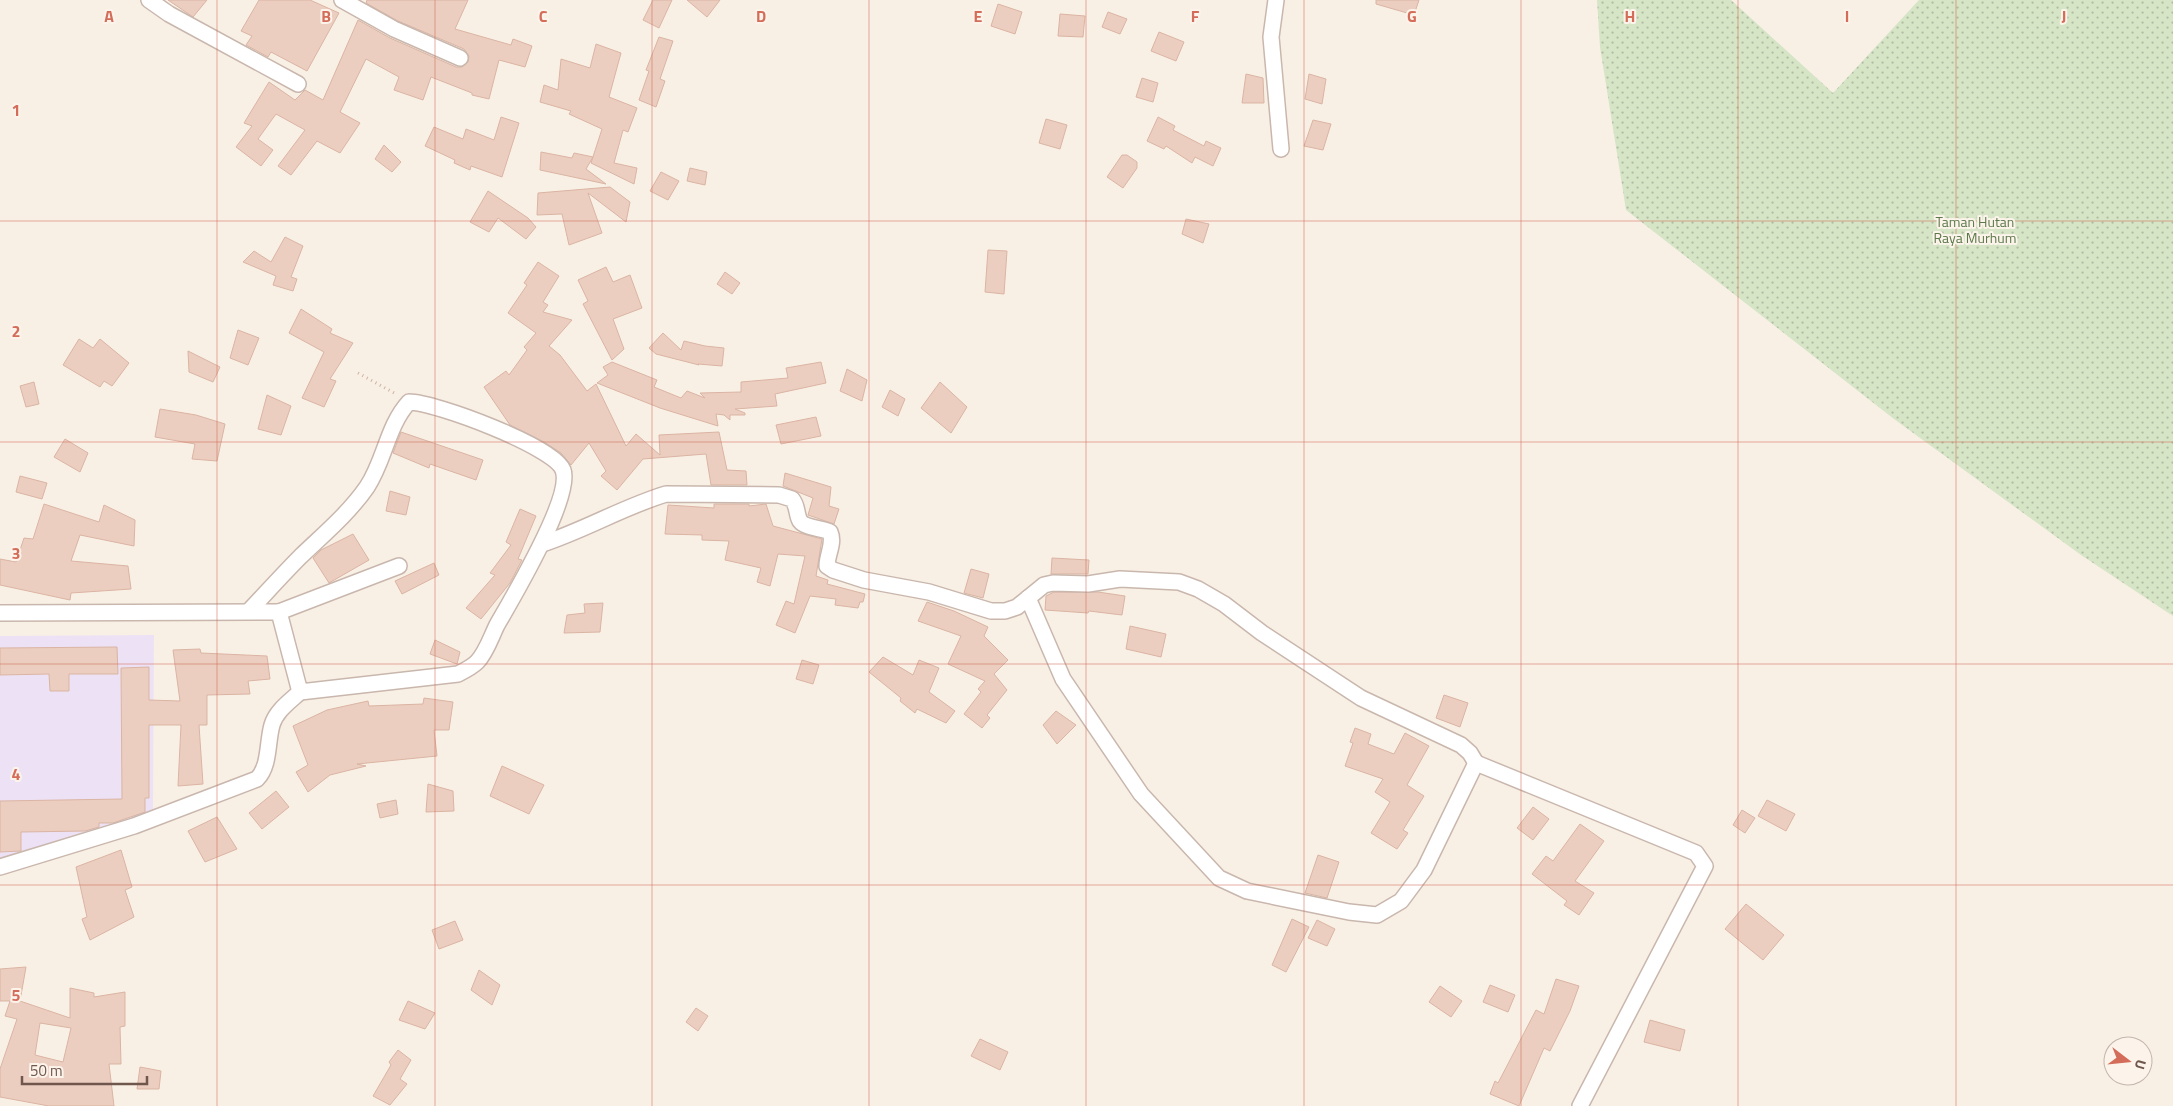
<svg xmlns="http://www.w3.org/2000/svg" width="2173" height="1106" font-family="'Titillium Web',sans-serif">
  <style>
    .education { fill: #ede2f5 }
    .park { fill: url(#park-dots) }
    .building { fill: #ebcec0; stroke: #dbb4a3; fill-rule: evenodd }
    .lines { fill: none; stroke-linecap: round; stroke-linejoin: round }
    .minor-casing { stroke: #c9b7ad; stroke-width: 18 }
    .path { stroke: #cfb2a4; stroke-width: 3; stroke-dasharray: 1 4; stroke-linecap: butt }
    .minor { stroke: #fff; stroke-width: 15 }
    .grid { fill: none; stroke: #d46c5a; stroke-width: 1; stroke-opacity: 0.55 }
    .labels { text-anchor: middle; stroke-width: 4; stroke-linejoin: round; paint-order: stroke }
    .park-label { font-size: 14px; fill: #5b794a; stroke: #fcf4eb }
    .grid-label { font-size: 16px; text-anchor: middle; font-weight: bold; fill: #d46c5a; stroke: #fcf4eb; stroke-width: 4; stroke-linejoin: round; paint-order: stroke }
  </style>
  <defs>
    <pattern id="park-dots" width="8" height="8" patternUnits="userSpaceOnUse" patternTransform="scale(1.25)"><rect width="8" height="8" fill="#d5e5c6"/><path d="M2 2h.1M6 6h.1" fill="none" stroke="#b1bca3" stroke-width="1.8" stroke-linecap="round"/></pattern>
  </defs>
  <rect width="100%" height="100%" fill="#f9f0e5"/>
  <path class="education" d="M154 635 153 815 0 860V636Z"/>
  <path class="park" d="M1597 0H1731L1833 93 1919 0H2173V616L2081 555 1894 419 1626 210 1600 47Z"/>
  <g class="building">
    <path d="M168 0H207L193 17Z"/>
    <path d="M259 0H310L339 13 307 71 271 52 268 57 246 45 252 36 241 31Z"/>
    <path d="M367 0H468L455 29 511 45 513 39 532 46 525 67 499 60 489 99 472 95V93L431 77 423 100 394 90 399 77 366 59 340 112 360 123 340 153 317 141 291 175 278 166 305 130 276 114 258 139 273 150 261 166 236 147 252 126 244 123 269 82 295 100 305 90 323 100 358 20 390 38 456 67H462L468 62 469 56 464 49 398 21 366 3Z"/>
    <path d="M653 0H672L659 28 643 20Z"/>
    <path d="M687 0H720L707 17Z"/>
    <path d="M1376 0H1419L1414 15 1376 4Z"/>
    <path d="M998 4 1022 12 1015 34 991 26Z"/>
    <path d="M1108 12 1127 19 1120 34 1102 27Z"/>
    <path d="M1060 14 1085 16 1083 37 1058 36Z"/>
    <path d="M1159 32 1184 42 1176 61 1151 51Z"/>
    <path d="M659 37 673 41 660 79 665 81 656 107 639 100 649 71 646 70Z"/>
    <path d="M596 44 621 53 609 97 637 108 628 132 623 130 614 163 637 168 634 184 591 163 602 129 569 114 571 111 540 102 544 85 558 90 561 59 590 68Z"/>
    <path d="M1246 74 1263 78 1264 103H1242Z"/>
    <path d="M1309 74 1326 79 1322 104 1305 99Z"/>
    <path d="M1142 78 1158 83 1153 102 1136 97Z"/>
    <path d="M501 117 519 123 502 177 471 166 470 170 454 163 455 160 425 146 434 127 463 139 466 129 494 140Z"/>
    <path d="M1158 117 1175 126 1173 130 1204 146 1206 141 1221 148 1213 166 1195 157 1192 163 1166 146 1164 149 1147 141Z"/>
    <path d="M1046 119 1067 125 1060 149 1039 143Z"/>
    <path d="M1313 120 1331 124 1323 150 1304 146Z"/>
    <path d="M384 145 401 162 392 172 375 159Z"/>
    <path d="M541 152 572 158 574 153 593 157 586 169 606 184 540 170Z"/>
    <path d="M1122 155H1127L1137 162V168L1123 188 1107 177Z"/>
    <path d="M690 168 707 172 705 185 687 181Z"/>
    <path d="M661 172 679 181 668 200 650 191Z"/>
    <path d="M610 187 630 202 626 222 588 193 602 233 569 245 562 214 537 215 538 193Z"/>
    <path d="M488 191 528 218 536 227 526 239 498 218 489 232 470 222Z"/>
    <path d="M1186 219 1209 224 1203 243 1182 234Z"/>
    <path d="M285 237 303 246 291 277 297 279 293 291 273 285 276 276 243 262 254 251 271 262Z"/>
    <path d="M988 250 1007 251 1004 294 985 292Z"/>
    <path d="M538 262 559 276 543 302 548 305 543 312 572 320 549 346 560 355 587 391 596 384 626 446 636 434 660 455 659 435 719 432 727 470 746 471 747 485H711L706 454 643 459 617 490 601 476 606 471 589 443 571 465 561 453 544 442 510 425 484 387 506 371 509 375 527 350 524 347 536 333 508 313 527 285 524 283Z"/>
    <path d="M606 267 613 282 630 275 642 308 613 319 624 349 612 360 583 304 588 301 578 280Z"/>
    <path d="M725 272 740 283 732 294 717 284Z"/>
    <path d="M301 309 332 329 330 333 353 343 330 379 336 381 324 407 302 398 324 352 289 333Z"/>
    <path d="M238 330 259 338 248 365 230 358Z"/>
    <path d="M663 333 681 350 684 341 705 346 724 348 722 366 698 364 699 365 656 354 649 348Z"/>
    <path d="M79 339 93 348 100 339 129 363 112 386 104 381 100 387 63 365Z"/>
    <path d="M188 351 220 367 213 382 189 372Z"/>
    <path d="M612 362 657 380 654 387 681 398 687 391 705 398 700 393 741 392V382L788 378 786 368 821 362 826 383 775 394 777 406 735 409 745 413V415H730V420L724 415 716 414 718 426 660 408 597 383 608 375 603 367Z"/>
    <path d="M847 369 867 380 862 401 840 391Z"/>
    <path d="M34 382 39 404 26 407 20 386Z"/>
    <path d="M940 382 967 407 951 433 921 408Z"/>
    <path d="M890 390 905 399 898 416 882 407Z"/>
    <path d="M267 395 291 406 281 435 258 429Z"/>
    <path d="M160 409 196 415 225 424 217 461 192 459 195 444 155 437Z"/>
    <path d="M816 417 821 436 781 444 776 425Z"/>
    <path d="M401 432 483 460 476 480 430 464 429 468 393 453Z"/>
    <path d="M65 439 88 453 80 472 54 457Z"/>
    <path d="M785 473 831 487 829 506 839 509 834 524 808 515 813 498 783 486Z"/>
    <path d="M20 476 47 483 42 499 16 492Z"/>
    <path d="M390 491 410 497 406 515 386 511Z"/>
    <path d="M44 504 99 522 104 505 135 520 134 546 80 535 71 561 128 566 131 589 71 593 70 600 0 585V559L16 562 24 538 33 539Z"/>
    <path d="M714 504H749V506L766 504 773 526 822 539 816 576 828 580 827 584 865 594 863 602H860L858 608 835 605 836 599 810 596 795 633 776 625 786 601 794 604 805 556 778 554 770 586 757 582 761 568 725 560 729 541 702 540V535L665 534 668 505 714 508Z"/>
    <path d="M520 509 536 516 518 559 522 560 510 583 481 619 466 608 495 575 490 573 511 545 506 542Z"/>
    <path d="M353 534 369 560 329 583 313 558 321 550Z"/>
    <path d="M1052 558 1089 560 1088 574H1051Z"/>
    <path d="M434 563 439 575 402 594 395 581Z"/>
    <path d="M971 569 989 574 983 598 964 593Z"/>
    <path d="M1054 592H1098L1125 596 1122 615 1089 611 1088 613 1045 610 1046 596Z"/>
    <path d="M927 602 954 611 988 627 984 636 1008 660 994 674 1007 690 987 715 990 718 982 728 964 714 981 692 978 689 985 681 948 664 961 636 918 621Z"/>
    <path d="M603 603 600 632 564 633 567 615 585 613 584 604Z"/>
    <path d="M1130 626 1166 634 1161 657 1126 649Z"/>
    <path d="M435 640 460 652 457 664 430 654Z"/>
    <path d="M117 647 118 674H69V691H50L49 674 0 675V648Z"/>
    <path d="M200 649 201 653 267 656 270 679 248 681 250 694 207 695V725H199L203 784 178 786 181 725H149V798H145V812L113 823H99V827L85 831 21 832V851L0 852V801L122 799 121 668 149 667V700L180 701 173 650Z"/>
    <path d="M883 657 913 675 919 660 939 668 929 692 955 711 946 723 917 709 915 713 900 701 901 698 869 672Z"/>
    <path d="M802 660 819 665 813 684 796 679Z"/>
    <path d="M1444 695 1468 703 1460 727 1436 718Z"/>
    <path d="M424 698 453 702 449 730H434L437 756 357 764 366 766 330 775 308 792 296 772 308 765 293 726 327 710 368 701 369 706 423 704Z"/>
    <path d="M1056 711 1076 725 1057 744 1043 725Z"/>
    <path d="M1355 728 1371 734 1368 744 1394 754 1405 733 1429 746 1407 785 1424 796 1403 830 1408 833 1397 849 1371 833 1390 802 1375 792 1383 779 1345 766 1353 743 1350 742Z"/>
    <path d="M502 766 544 785 529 814 490 796Z"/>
    <path d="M428 784 453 791 454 811 426 812Z"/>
    <path d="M276 791 289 807 262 829 249 813Z"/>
    <path d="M396 800 398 814 380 818 377 804Z"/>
    <path d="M1767 800 1795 814 1786 831 1758 816Z"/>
    <path d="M1533 807 1549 819 1533 840 1517 828Z"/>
    <path d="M1742 810 1755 818 1745 833 1733 825Z"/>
    <path d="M217 817 237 849 205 862 188 831Z"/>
    <path d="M1580 824 1604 841 1575 881 1594 893 1579 915 1564 905 1567 901 1532 874 1546 856 1553 861Z"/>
    <path d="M121 850 132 887 125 890 134 917 90 940 82 919 87 917 76 867Z"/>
    <path d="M1318 855 1339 862 1327 898 1305 893Z"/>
    <path d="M1746 904 1784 935 1763 960 1725 929Z"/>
    <path d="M1292 919 1309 927 1286 972 1272 965Z"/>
    <path d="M1317 920 1335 929 1327 946 1308 938Z"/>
    <path d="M455 921 463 940 439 949 432 930Z"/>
    <path d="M26 967 20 1001 70 1018V988L94 993V997L125 992V1026L120 1027 121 1064H109L114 1106H49L0 1097V1069L17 1019 5 1016 10 1001H0V969ZM40 1023 71 1028 63 1062 35 1055Z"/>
    <path d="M479 970 500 985 492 1005 471 990Z"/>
    <path d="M1556 979 1579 986 1570 1011 1550 1051 1544 1048 1519 1106 1490 1094 1495 1081 1498 1083 1536 1010 1544 1014Z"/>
    <path d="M1490 985 1515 995 1508 1012 1483 1002Z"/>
    <path d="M1440 986 1462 1001 1451 1017 1429 1002Z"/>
    <path d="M408 1001 435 1013 425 1029 399 1020Z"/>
    <path d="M696 1008 708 1016 698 1031 686 1022Z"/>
    <path d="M1650 1020 1685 1030 1680 1051 1644 1042Z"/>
    <path d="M980 1039 1008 1052 1000 1070 971 1056Z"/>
    <path d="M398 1050 411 1060 400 1079 407 1084 390 1105 373 1096 391 1065 389 1062Z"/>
    <path d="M140 1067 161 1071 159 1089H137Z"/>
  </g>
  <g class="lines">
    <defs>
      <g id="minor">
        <path d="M149 0 169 14 298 84"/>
        <path d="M342 0 394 29 460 58"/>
        <path d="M1276 0 1271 37 1281 149"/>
        <path d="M542 544C585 530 623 507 666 494L779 495 792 499C798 506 796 514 800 521 805 528 822 528 830 532 835 543 827 554 827 566L833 570 864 580 929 592 991 611H1005L1017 607 1044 585 1053 583 1088 584 1120 579 1179 582 1198 589 1224 604 1262 633 1361 698 1461 745 1470 753 1476 763"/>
        <path d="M1028 598 1063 679 1141 794 1219 878 1247 891 1349 912 1377 915 1401 901 1424 870 1476 763 1696 853 1705 866 1580 1106"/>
        <path d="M279 612 399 566"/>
        <path d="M0 613 279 612 300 692 458 674C464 671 472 667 477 662 486 653 491 637 497 625 512 599 573 496 563 470 555 447 435 402 409 402 387 426 385 460 367 487 349 513 324 534 301 556 283 574 266 593 248 612"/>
        <path d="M0 867 134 826 257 779C270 766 267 742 272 725 276 711 289 702 300 692"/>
      </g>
    </defs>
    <use href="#minor" class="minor-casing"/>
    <path class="path" d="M358 373 396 394"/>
    <use href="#minor" class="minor"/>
  </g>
  <path class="grid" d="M217 0V1106M435 0V1106M652 0V1106M869 0V1106M1086 0V1106M1304 0V1106M1521 0V1106M1738 0V1106M1956 0V1106M0 221H2173M0 442H2173M0 664H2173M0 885H2173"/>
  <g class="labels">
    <g class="park-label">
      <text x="1975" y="227">Taman Hutan<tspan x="1975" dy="16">Raya Murhum</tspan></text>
    </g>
  </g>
  <g class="grid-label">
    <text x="109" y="22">A</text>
    <text x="326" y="22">B</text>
    <text x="543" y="22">C</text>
    <text x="761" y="22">D</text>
    <text x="978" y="22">E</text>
    <text x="1195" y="22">F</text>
    <text x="1412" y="22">G</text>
    <text x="1630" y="22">H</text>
    <text x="1847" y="22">I</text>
    <text x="2064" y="22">J</text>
    <text x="16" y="116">1</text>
    <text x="16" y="337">2</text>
    <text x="16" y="559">3</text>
    <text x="16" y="780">4</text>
    <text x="16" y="1001">5</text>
  </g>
  <g transform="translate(2128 1061) rotate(106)"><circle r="24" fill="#fcf4eb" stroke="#c4b5ac"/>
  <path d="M0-4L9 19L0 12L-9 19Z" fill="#d46c5a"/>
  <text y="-8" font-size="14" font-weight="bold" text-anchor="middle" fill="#6f574e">U</text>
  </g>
  <path d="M22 1076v8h125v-8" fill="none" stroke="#6f574e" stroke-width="2.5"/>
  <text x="30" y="1076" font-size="15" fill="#6f574e" stroke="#fcf4eb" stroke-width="4" paint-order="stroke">50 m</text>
</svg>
